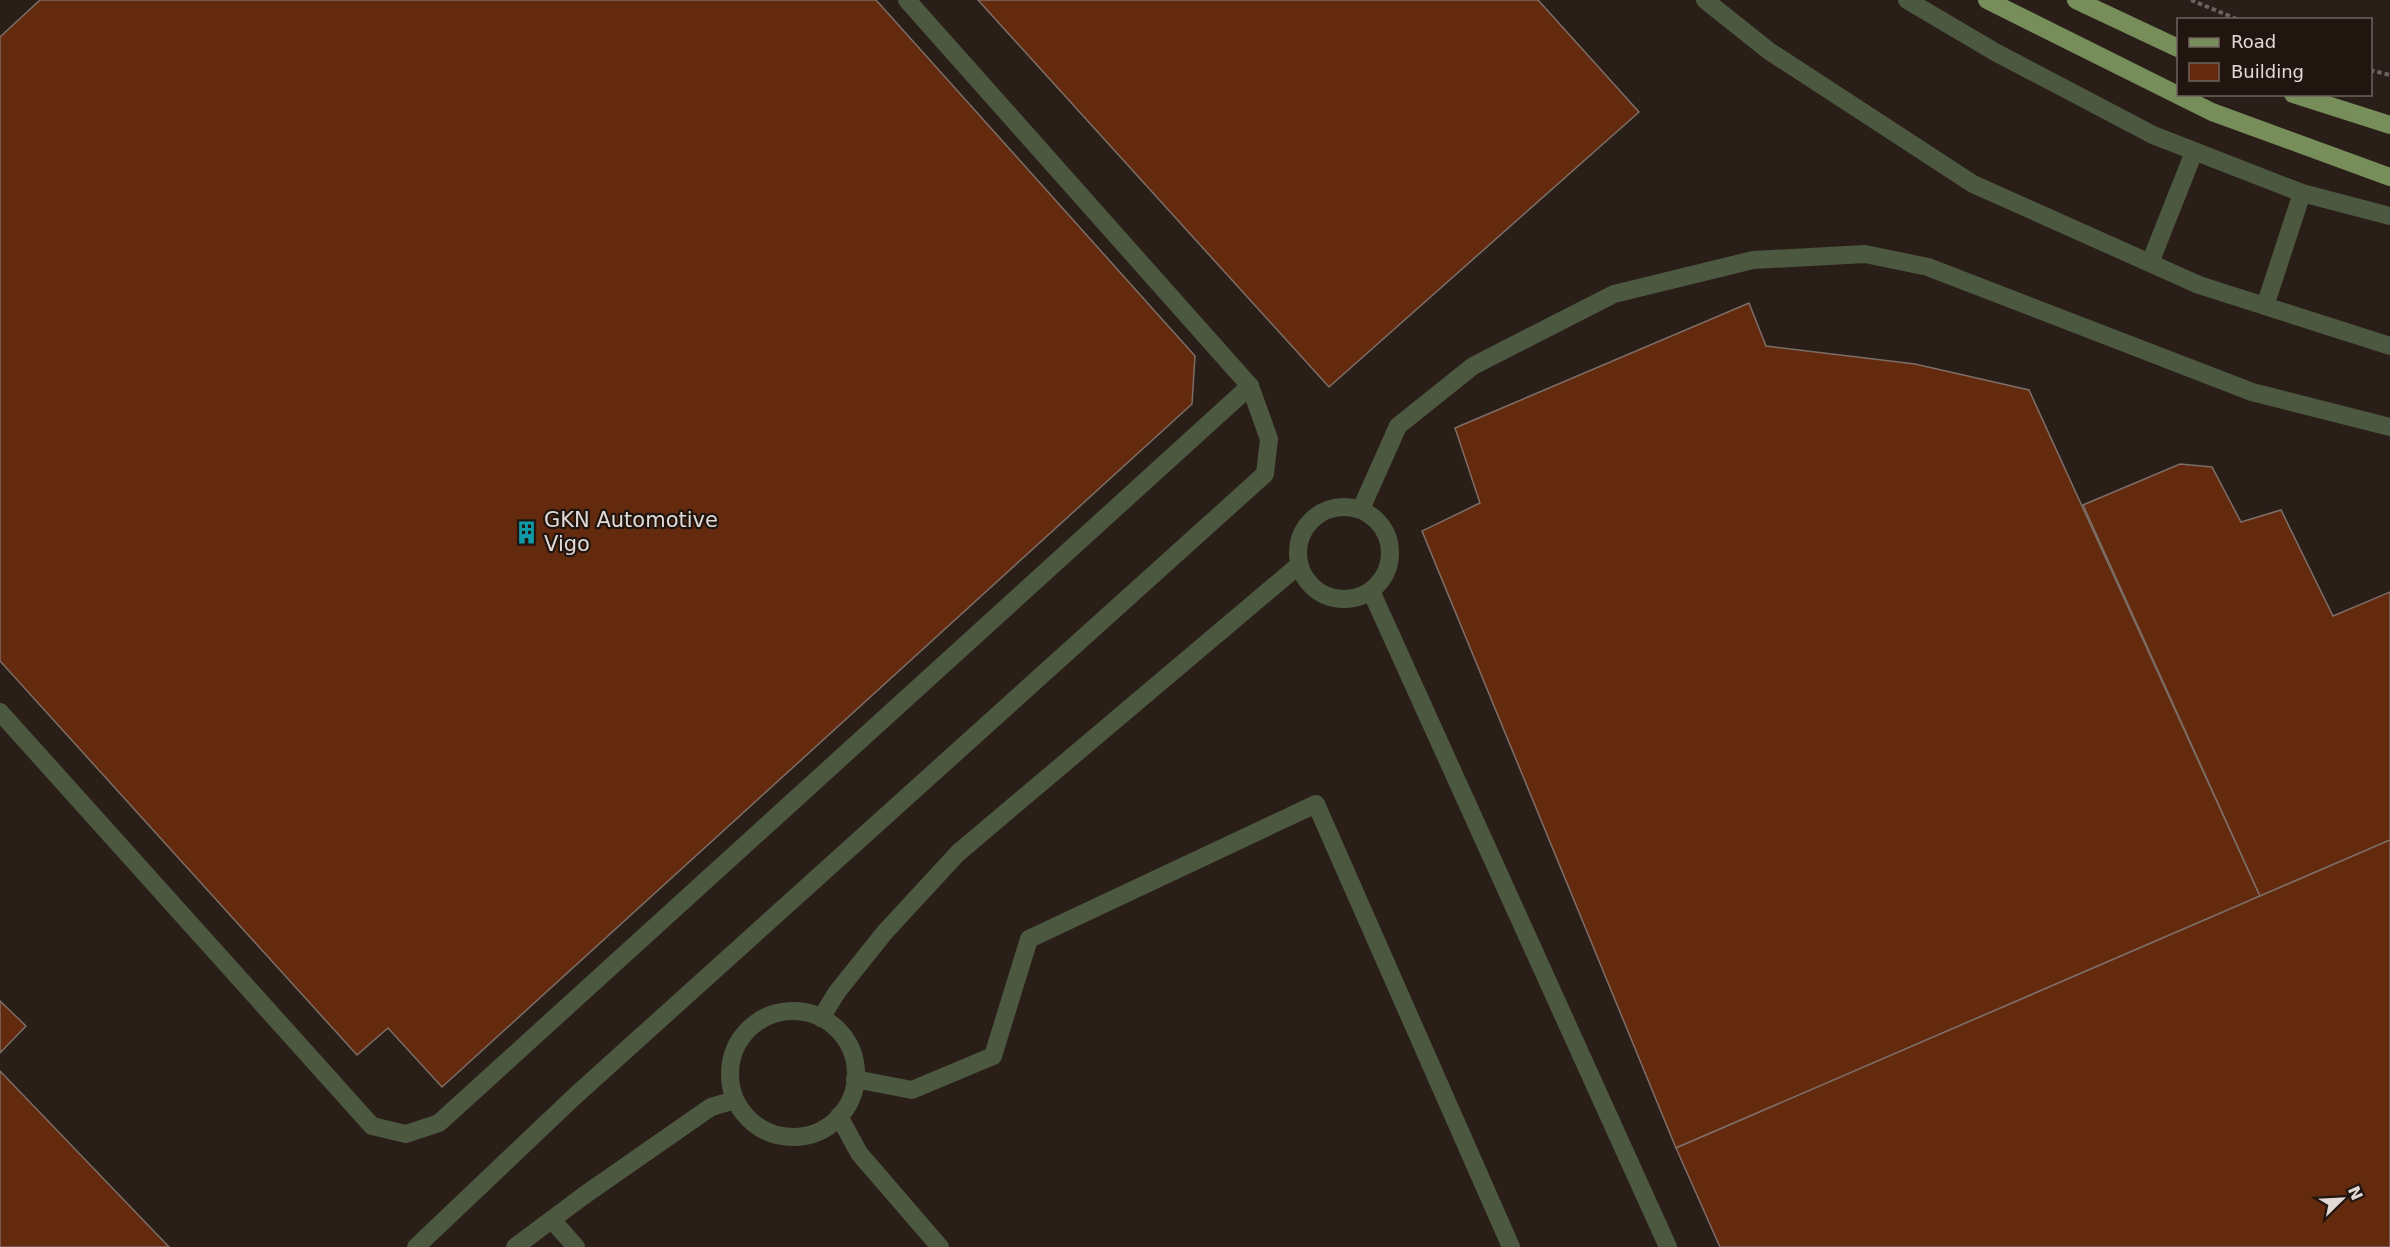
<svg xmlns="http://www.w3.org/2000/svg" width="2390" height="1247" font-family="'DejaVu Sans',sans-serif">
  <style>
    .building { fill: #632a0e; stroke: #7d6e67; stroke-width: 1.5 }
    .lines { fill: none; stroke-linecap: round; stroke-linejoin: round }
    .path { stroke: #6d635e; stroke-width: 4; stroke-dasharray: 4.5 3; stroke-linecap: butt }
    .minor { stroke: #4c583f; stroke-width: 18 }
    .major { stroke: #778e5b; stroke-width: 18 }
    .labels { text-anchor: middle; stroke-width: 4.5; stroke-linejoin: round; paint-order: stroke }
    .poi-label { font-size: 21px; fill: #e1d9d5; stroke: #211510; text-anchor: start }
  </style>
  <rect width="100%" height="100%" fill="#2a1e19"/>
  <g class="building">
    <path d="M40 0H876L1195 356 1192 404 442 1087 388 1028 357 1055 0 661V37Z"/>
    <path d="M978 0H1538L1639 112 1329 387Z"/>
    <path d="M1749 303 1766 346 1915 364 2029 390 2260 896 1676 1148 1422 531 1480 503 1455 428Z"/>
    <path d="M2180 464 2212 467 2241 522 2281 510 2333 616 2390 592V840L2260 896 2083 505Z"/>
    <path d="M2390 840V1247H1720L1676 1148Z"/>
    <path d="M0 1001 26 1026 0 1053Z"/>
    <path d="M0 1071 169 1247H0Z"/>
  </g>
  <g class="lines">
    <g class="path">
      <path d="M2191 0 2239 20"/>
      <path d="M2370 70 2390 75"/>
    </g>
    <g class="minor">
      <path d="M1705 0 1769 51 1973 184 2199 285 2390 346"/>
      <path d="M1907 0 1995 52 2153 135 2302 193 2390 216"/>
      <path d="M2150 263 2194 152"/>
      <path d="M2265 306 2302 193"/>
      <circle cx="1344" cy="553" r="46"/>
      <path d="M1361 509 1398 426 1473 366 1614 294 1753 260 1865 254 1928 267 2252 392 2390 427"/>
      <path d="M1371 591 1668 1247"/>
      <path d="M0 712 372 1126 406 1134 439 1123 1250 386 907 0"/>
      <circle cx="793" cy="1074" r="63"/>
      <path d="M821 1018 837 992 885 932 958 853 1299 565"/>
      <path d="M855 1079 912 1090 993 1056 1029 939 1316 804 1511 1247"/>
      <path d="M839 1116 859 1153 940 1247"/>
      <path d="M552 1220 576 1247"/>
      <path d="M416 1247 575 1096 1265 474 1269 439 1250 386"/>
      <path d="M515 1247 586 1194 711 1107 735 1100"/>
    </g>
    <g class="major">
      <path d="M1987 0 2212 112 2390 177"/>
      <path d="M2076 0 2178 48"/>
      <path d="M2293 94 2390 125"/>
    </g>
  </g>
  <defs>
    <symbol id="building-bare" viewBox="-9 -9 18 18"><path d="M-4-6H4V6H1V3H-1V6H-4ZM-2.5-4.3h1.7v1.8h-1.7ZM.8-4.3h1.7v1.8H.8ZM-2.5-1h1.7V.8h-1.7ZM.8-1h1.7V.8H.8Z" fill="#0f9aa8" stroke="#211510" stroke-width="2.5" paint-order="stroke"/></symbol>
  </defs>
  <g fill-rule="evenodd">
    <use href="#building-bare" x="510" y="516" width="33" height="33"/>
  </g>
  <g class="labels">
    <g class="poi-label">
      <text x="544" y="527">GKN Automotive<tspan x="544" dy="24">Vigo</tspan></text>
    </g>
  </g>
  <rect x="2177" y="18" width="195" height="78" fill="#211510" stroke="#6e635f" stroke-width="1.5"/>
  <rect x="2189" y="38" width="30" height="9" fill="#778e5b" stroke="#6e635f" stroke-width="1.5"/>
  <text x="2231" y="48" font-size="18" fill="#e1d9d5">Road</text>
  <rect x="2189" y="63" width="30" height="18" fill="#632a0e" stroke="#6e635f" stroke-width="1.5"/>
  <text x="2231" y="78" font-size="18" fill="#e1d9d5">Building</text>
  <g transform="translate(2342 1199) rotate(66)" stroke="#211510" stroke-width="4.5" paint-order="stroke">
  <path d="M0-4.5L10 22L0 15L-10 22Z" fill="#e1d9d5"/>
  <text y="-9" font-size="16" font-weight="bold" text-anchor="middle" fill="#e1d9d5">N</text>
  </g>
</svg>
